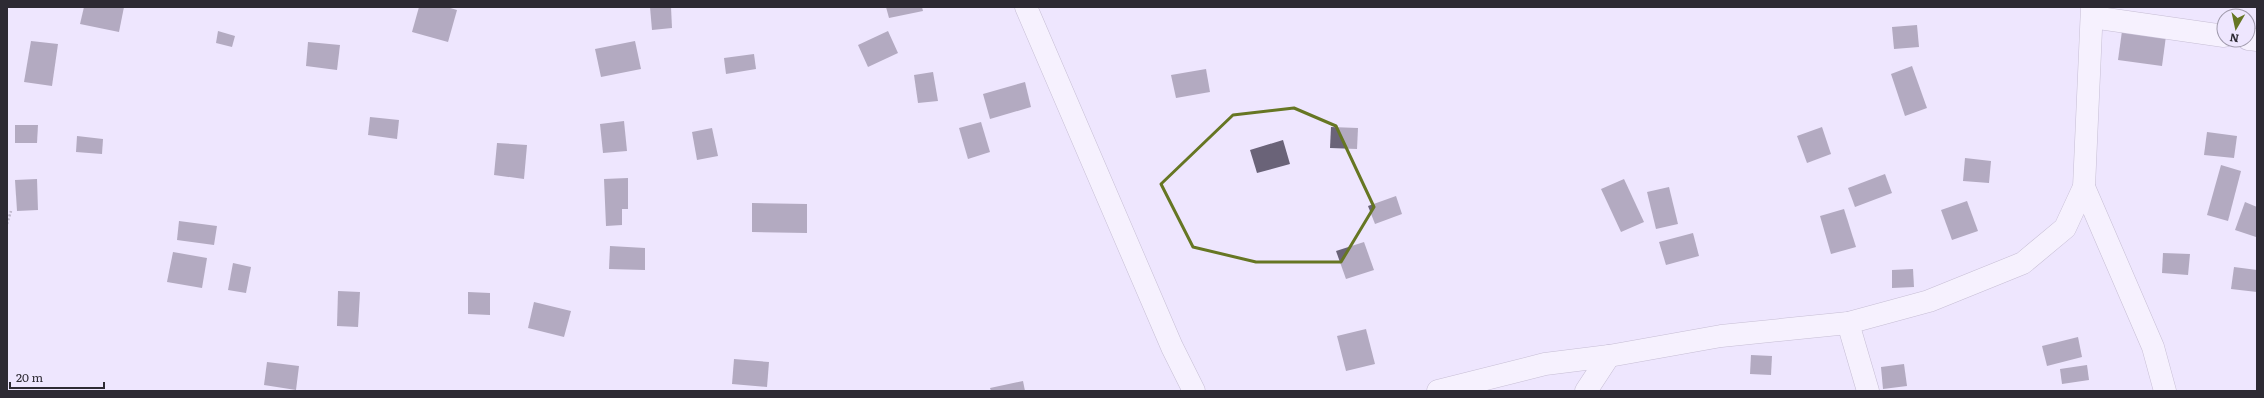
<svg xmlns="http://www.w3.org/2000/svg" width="2264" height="398" font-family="Literata,serif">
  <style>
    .building { fill: #6a6378 }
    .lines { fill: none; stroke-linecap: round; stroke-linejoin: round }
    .minor-casing { stroke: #958ea4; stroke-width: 23 }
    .path { stroke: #858090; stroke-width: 2.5; stroke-dasharray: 2 2; stroke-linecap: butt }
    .minor { stroke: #fff; stroke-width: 22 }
    .marked { fill: none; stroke: #667623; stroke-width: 3; stroke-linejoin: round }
  </style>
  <rect width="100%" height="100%" fill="#eee6fe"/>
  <g class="building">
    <path d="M84 7H124L119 32 80 24Z"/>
    <path d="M419 7H447L457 10 448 42 412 32Z"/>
    <path d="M650 7H671L672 28 652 30Z"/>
    <path d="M886 7H922L923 11 889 18Z"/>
    <path d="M1917 25 1919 47 1894 49 1892 27Z"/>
    <path d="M218 31 235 36 232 47 216 43Z"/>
    <path d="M888 31 898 53 868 67 858 45Z"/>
    <path d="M2122 31 2166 36 2162 66 2118 60Z"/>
    <path d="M31 41 58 44 52 86 24 82Z"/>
    <path d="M635 41 641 69 601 77 595 49Z"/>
    <path d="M308 42 340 45 337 70 306 66Z"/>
    <path d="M754 54 756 69 726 74 724 58Z"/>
    <path d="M1912 66 1927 108 1905 116 1891 74Z"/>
    <path d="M1206 69 1210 92 1176 98 1171 75Z"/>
    <path d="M933 72 938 101 918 103 914 75Z"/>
    <path d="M1025 82 1031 107 990 119 983 94Z"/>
    <path d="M370 117 399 120 397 139 368 135Z"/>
    <path d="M624 121 627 151 603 153 600 124Z"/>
    <path d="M981 122 990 152 968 159 959 128Z"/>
    <path d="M15 125H38L37 143H15Z"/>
    <path d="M1331 127 1358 128 1357 149 1330 148Z"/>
    <path d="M1822 127 1831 154 1807 163 1797 136Z"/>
    <path d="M712 128 718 156 697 160 692 132Z"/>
    <path d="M2207 132 2237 136 2234 158 2204 155Z"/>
    <path d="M77 136 103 139 102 154 76 152Z"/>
    <path d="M1283 140 1290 164 1257 173 1250 150Z"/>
    <path d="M497 143 527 145 524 179 494 175Z"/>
    <path d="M1965 158 1991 161 1989 183 1963 181Z"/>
    <path d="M2221 165 2241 171 2228 221 2207 215Z"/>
    <path d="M1885 174 1892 193 1855 207 1848 188Z"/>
    <path d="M628 178V209H622V225L606 226 604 179Z"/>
    <path d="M37 179 38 210 17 211 15 180Z"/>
    <path d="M1624 179 1644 222 1621 232 1601 189Z"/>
    <path d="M1669 187 1678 224 1656 229 1647 192Z"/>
    <path d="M1396 196 1402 214 1375 224 1368 206Z"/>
    <path d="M1967 201 1978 231 1952 240 1941 210Z"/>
    <path d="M2245 202 2257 207 2256 237 2235 230Z"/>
    <path d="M752 203 807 204V233L752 232Z"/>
    <path d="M1844 209 1856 247 1831 254 1820 216Z"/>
    <path d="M179 221 217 226 214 245 177 240Z"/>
    <path d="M1693 233 1699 256 1666 265 1659 242Z"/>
    <path d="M1364 242 1374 270 1346 279 1336 251Z"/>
    <path d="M610 246 645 248V270L609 269Z"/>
    <path d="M173 252 207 258 202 288 167 282Z"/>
    <path d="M2163 253 2190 254 2188 275 2162 273Z"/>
    <path d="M233 263 251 267 246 293 228 290Z"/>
    <path d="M2234 267 2257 270V292L2231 289Z"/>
    <path d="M1913 269 1914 287 1892 288V270Z"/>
    <path d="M338 291 360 292 358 327 337 326Z"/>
    <path d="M468 292 490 293V315L468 314Z"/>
    <path d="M534 302 571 311 564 337 528 328Z"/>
    <path d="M1366 329 1375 364 1346 371 1337 336Z"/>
    <path d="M2078 337 2082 357 2047 366 2042 346Z"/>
    <path d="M1751 355 1772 356 1771 375 1750 374Z"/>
    <path d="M734 359 769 362 767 387 732 384Z"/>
    <path d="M267 362 299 366 296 390 264 385Z"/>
    <path d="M1904 364 1907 386 1883 389 1881 367Z"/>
    <path d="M2087 365 2089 380 2062 384 2060 369Z"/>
    <path d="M1023 381 1025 391H991L990 388Z"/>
  </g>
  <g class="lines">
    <defs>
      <g id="minor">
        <path d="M1026 7 1172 347 1194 391"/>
        <path d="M2092 17 2224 36"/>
        <path d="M2248 39 2257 40"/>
        <path d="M2084 187 2153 347 2165 391"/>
        <path d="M1848 323 1868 391"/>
        <path d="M1438 391 1545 364 1609 356 1721 336 1848 323 1929 301 2023 263 2065 228 2084 187 2092 7"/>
        <path d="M1586 391 1609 356"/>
      </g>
    </defs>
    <use href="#minor" class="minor-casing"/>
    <path class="path" d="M7 224 11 211"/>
    <use href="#minor" class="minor"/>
  </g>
  <path d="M0 0H2264V398H0ZM1294 108 1336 126 1374 207 1341 262H1256L1193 247 1161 184 1233 115Z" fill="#eee6fe" fill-opacity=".55" fill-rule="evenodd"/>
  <path class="marked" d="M1294 108 1336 126 1374 207 1341 262H1256L1193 247 1161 184 1233 115Z"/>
  <rect width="2264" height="398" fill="none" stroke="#2d2a33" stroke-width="16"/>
  <g transform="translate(2236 28) rotate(189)"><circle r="19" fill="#eee6fe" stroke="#a19bad"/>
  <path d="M0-3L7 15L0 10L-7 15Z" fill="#667623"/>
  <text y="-6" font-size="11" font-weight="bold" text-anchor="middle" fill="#2d2a33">N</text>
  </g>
  <path d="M10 382v6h94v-6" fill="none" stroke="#2d2a33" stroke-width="2"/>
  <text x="16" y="382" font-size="12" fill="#2d2a33" stroke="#eee6fe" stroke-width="3" paint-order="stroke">20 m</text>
</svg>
